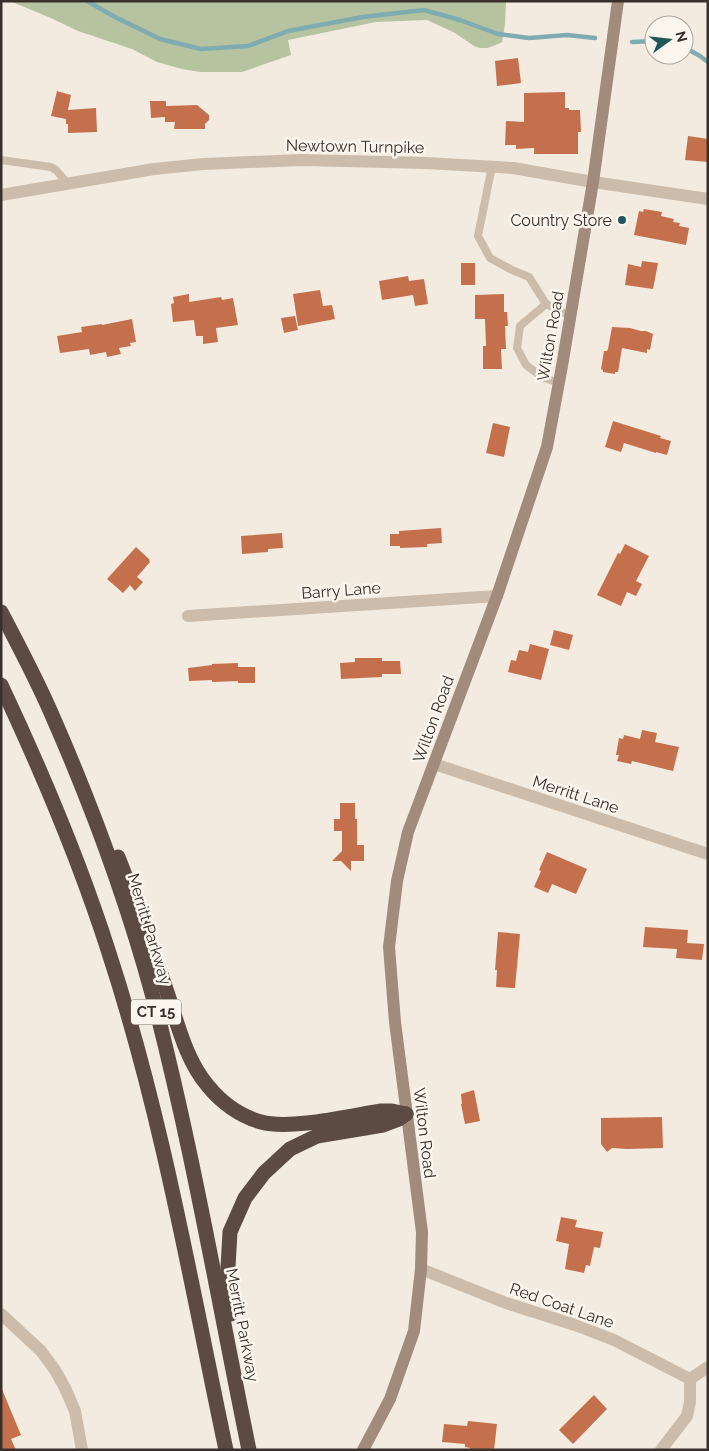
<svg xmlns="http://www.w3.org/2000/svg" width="709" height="1451" font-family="Raleway,sans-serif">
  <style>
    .green { fill: #b5c3a0 }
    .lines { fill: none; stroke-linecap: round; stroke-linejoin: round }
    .stream { stroke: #7facb0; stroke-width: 4.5 }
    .building { fill: #c5704d }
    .service { stroke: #ccbcac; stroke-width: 8 }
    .minor { stroke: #ccbcac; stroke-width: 12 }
    .tertiary { stroke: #ccbcac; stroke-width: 12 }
    .secondary { stroke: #a08b7d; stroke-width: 12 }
    .motorway { stroke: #5b4b42; stroke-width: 15 }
    .poi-dot { fill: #20555c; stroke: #faf5ed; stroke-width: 2 }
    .labels { text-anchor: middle; stroke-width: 5; stroke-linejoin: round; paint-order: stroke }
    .shield { fill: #faf5ed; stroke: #746b65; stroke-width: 1 }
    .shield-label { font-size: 15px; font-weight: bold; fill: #3a302b }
    .street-label { font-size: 16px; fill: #3a302b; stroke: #faf5ed }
    .poi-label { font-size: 16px; fill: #3a302b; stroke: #faf5ed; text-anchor: end }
  </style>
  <rect width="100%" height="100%" fill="#f3ebe0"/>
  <path class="green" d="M10 1H505L506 2 505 24 502 42 496 45 487 48H480L474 46 455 33 427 20 376 22 288 40 291 55 242 72H200L182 69 157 62 132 49 78 31 53 19Z"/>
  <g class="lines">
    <g class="stream">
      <path d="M87 1 115 17 160 39 201 49 248 46 288 31 363 17 424 10 460 20 498 34 529 38 567 35 595 38"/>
      <path d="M632 42 654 41"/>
      <path d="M684 47 700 56 708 62"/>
    </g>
  </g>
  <g class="building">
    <path d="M518 58 521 83 497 86 495 61Z"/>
    <path d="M57 91 71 95 68 110 96 108 97 132 68 133V124H66V119L51 116Z"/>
    <path d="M565 92V108H569V110H580L581 132H578V154H534V148L516 149V145H505L506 121 524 122V93Z"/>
    <path d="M150 101H166V106L197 105 209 115V120L205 124V129H174L175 122H165V117L151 118Z"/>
    <path d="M688 136 708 139V162L685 160Z"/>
    <path d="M644 209 662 212 661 216 674 219 673 222 680 223 679 226 689 228 686 245 634 235 639 211 643 212Z"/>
    <path d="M642 261 658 263 653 289 625 285 628 264 641 267Z"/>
    <rect x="461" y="263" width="14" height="22"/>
    <path d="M408 276 409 281 424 279 428 304 415 306 413 295 382 300 379 281Z"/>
    <path d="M320 290 323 306 332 305 335 319 298 326 293 294Z"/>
    <path d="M189 294V302L221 297 222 300 233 298 238 325 216 328 218 342 203 344V336H196L194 320 173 322 171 304 174 303 173 297Z"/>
    <path d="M504 294V312H507L508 326H505L506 349H501L502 369H483V346H486L485 319H475V295Z"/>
    <path d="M295 316 298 330 284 333 281 318Z"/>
    <path d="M132 319 136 342 130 343 131 346 119 348 121 354 107 357 106 352 90 355 89 349 60 353 57 336 82 332 81 327 102 324V325Z"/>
    <path d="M612 327 630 328 641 331H646L653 334 650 350 647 349V353L622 348 618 372H615V374L603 372V370L601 369 604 351H607L608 349Z"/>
    <path d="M613 421 661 436 660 438 671 441 667 455 656 452V453L624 443 621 452 605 447Z"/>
    <path d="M493 423 510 427 504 457 486 453Z"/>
    <path d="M441 528 442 543 427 544V547L400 548V546H390V534H399V531Z"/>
    <path d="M282 533 283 548 268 549V552L242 554 241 536Z"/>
    <path d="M625 544 649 556 636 581 642 584 636 596 627 592 621 606 597 595 618 553 620 554Z"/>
    <path d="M136 547 150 560 149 561 150 562 137 577 143 582 135 591 130 585 123 593 107 579Z"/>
    <path d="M554 630 573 635 569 650 550 645Z"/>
    <path d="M530 644 549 649 541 680 508 672 511 660 516 661 519 650 528 652Z"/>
    <path d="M355 658H382V661H400L401 674H382V677L341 679 340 663 355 662Z"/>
    <path d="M238 663V667H255V683H238V681L212 682V680L189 681 188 668 212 665V664Z"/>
    <path d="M642 730 657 733 655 742 679 747 673 771 632 761 631 764 617 761 619 755H616L619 738 623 739 624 735 640 739Z"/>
    <path d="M340 803H355V819H357V845H364V861H351V871L341 861H332L342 851V831H334V819H340Z"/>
    <path d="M547 852 587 869 576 894 552 884 548 893 534 887 541 871 539 870Z"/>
    <path d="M645 927 688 930 687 943 704 944 702 960 676 958 677 949 643 947Z"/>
    <path d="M498 932 520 934 515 988 496 987 497 970H495Z"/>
    <path d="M474 1090 480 1121 465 1124 461 1104H462L461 1094Z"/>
    <path d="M662 1117 663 1148 627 1149 612 1148 607 1152 601 1144V1118Z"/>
    <path d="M561 1217 577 1220 575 1227 603 1232 600 1248 594 1247 590 1266 586 1265 584 1273 565 1269 569 1244 556 1241Z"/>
    <path d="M1 1387 21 1435 11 1439 16 1450H1Z"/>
    <path d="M594 1395 607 1409 573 1444 559 1430Z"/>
    <path d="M468 1421 497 1424 494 1450H470V1448L465 1447V1444L442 1442 444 1424 467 1426Z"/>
  </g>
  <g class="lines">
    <g class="service">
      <path d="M1 160 51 167 56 170 68 184"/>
      <path d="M492 166 478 236 490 258 512 270 529 277 546 304 570 316"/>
      <path d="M546 304 520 326 517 348 526 365 542 377 559 383"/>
    </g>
    <g class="minor">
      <path d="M593 182 708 199"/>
      <path d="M188 616 497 596"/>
      <path d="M434 764 708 854"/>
      <path d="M421 1269 506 1303 575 1325 614 1340 690 1379"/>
      <path d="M1 1314 41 1351 55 1370 65 1388 75 1411 82 1450"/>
      <path d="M690 1379 708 1367"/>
      <path d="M661 1450 687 1416 690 1402V1379"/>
    </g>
    <path class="tertiary" d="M1 195 154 169 203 164 302 160 426 163 513 168 593 182"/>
    <path class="secondary" d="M363 1450 390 1399 414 1331 421 1269 422 1232 395 1022 389 947 397 881 408 832 497 596 547 447 562 366 593 182 618 1"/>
    <g class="motorway">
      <path d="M1 612C19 646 37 680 52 715 92 806 127 901 153 997 192 1146 218 1299 249 1450"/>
      <path d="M1 685C42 772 80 862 109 953 162 1115 191 1284 226 1450"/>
      <path d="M118 857C135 900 151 944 166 989 177 1021 185 1059 208 1086 221 1102 240 1116 261 1122 291 1130 349 1116 381 1111H392L406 1114"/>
      <path d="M231 1314 228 1267 230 1232 245 1198 264 1173 290 1149 317 1136 383 1125 399 1119 406 1114"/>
    </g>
  </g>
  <circle class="poi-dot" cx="622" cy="220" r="5"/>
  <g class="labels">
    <rect class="shield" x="131" y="999.5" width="50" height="25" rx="4"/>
    <g class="shield-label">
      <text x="156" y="1017">CT 15</text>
    </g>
    <g class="street-label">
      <text transform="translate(355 146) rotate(1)" y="6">Newtown Turnpike</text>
      <text transform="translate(550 336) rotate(-80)" y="6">Wilton Road</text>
      <text transform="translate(341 590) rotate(-4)" y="6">Barry Lane</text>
      <text transform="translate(433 719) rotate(-70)" y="6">Wilton Road</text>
      <text transform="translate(576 794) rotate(18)" y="6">Merritt Lane</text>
      <text transform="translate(150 929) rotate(73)" y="6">Merritt Parkway</text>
      <text transform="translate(425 1133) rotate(83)" y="6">Wilton Road</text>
      <text transform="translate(562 1305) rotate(19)" y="6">Red Coat Lane</text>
      <text transform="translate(243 1325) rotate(79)" y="6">Merritt Parkway</text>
    </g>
    <g class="poi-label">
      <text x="612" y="226">Country Store</text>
    </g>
  </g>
  <rect width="709" height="1451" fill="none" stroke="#3a302b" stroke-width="5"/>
  <g transform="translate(669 40) rotate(75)"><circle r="24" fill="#faf5ed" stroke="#ada69f"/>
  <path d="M0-4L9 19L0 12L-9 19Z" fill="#20555c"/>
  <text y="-8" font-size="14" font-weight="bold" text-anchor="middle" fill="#3a302b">N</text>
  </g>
</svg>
